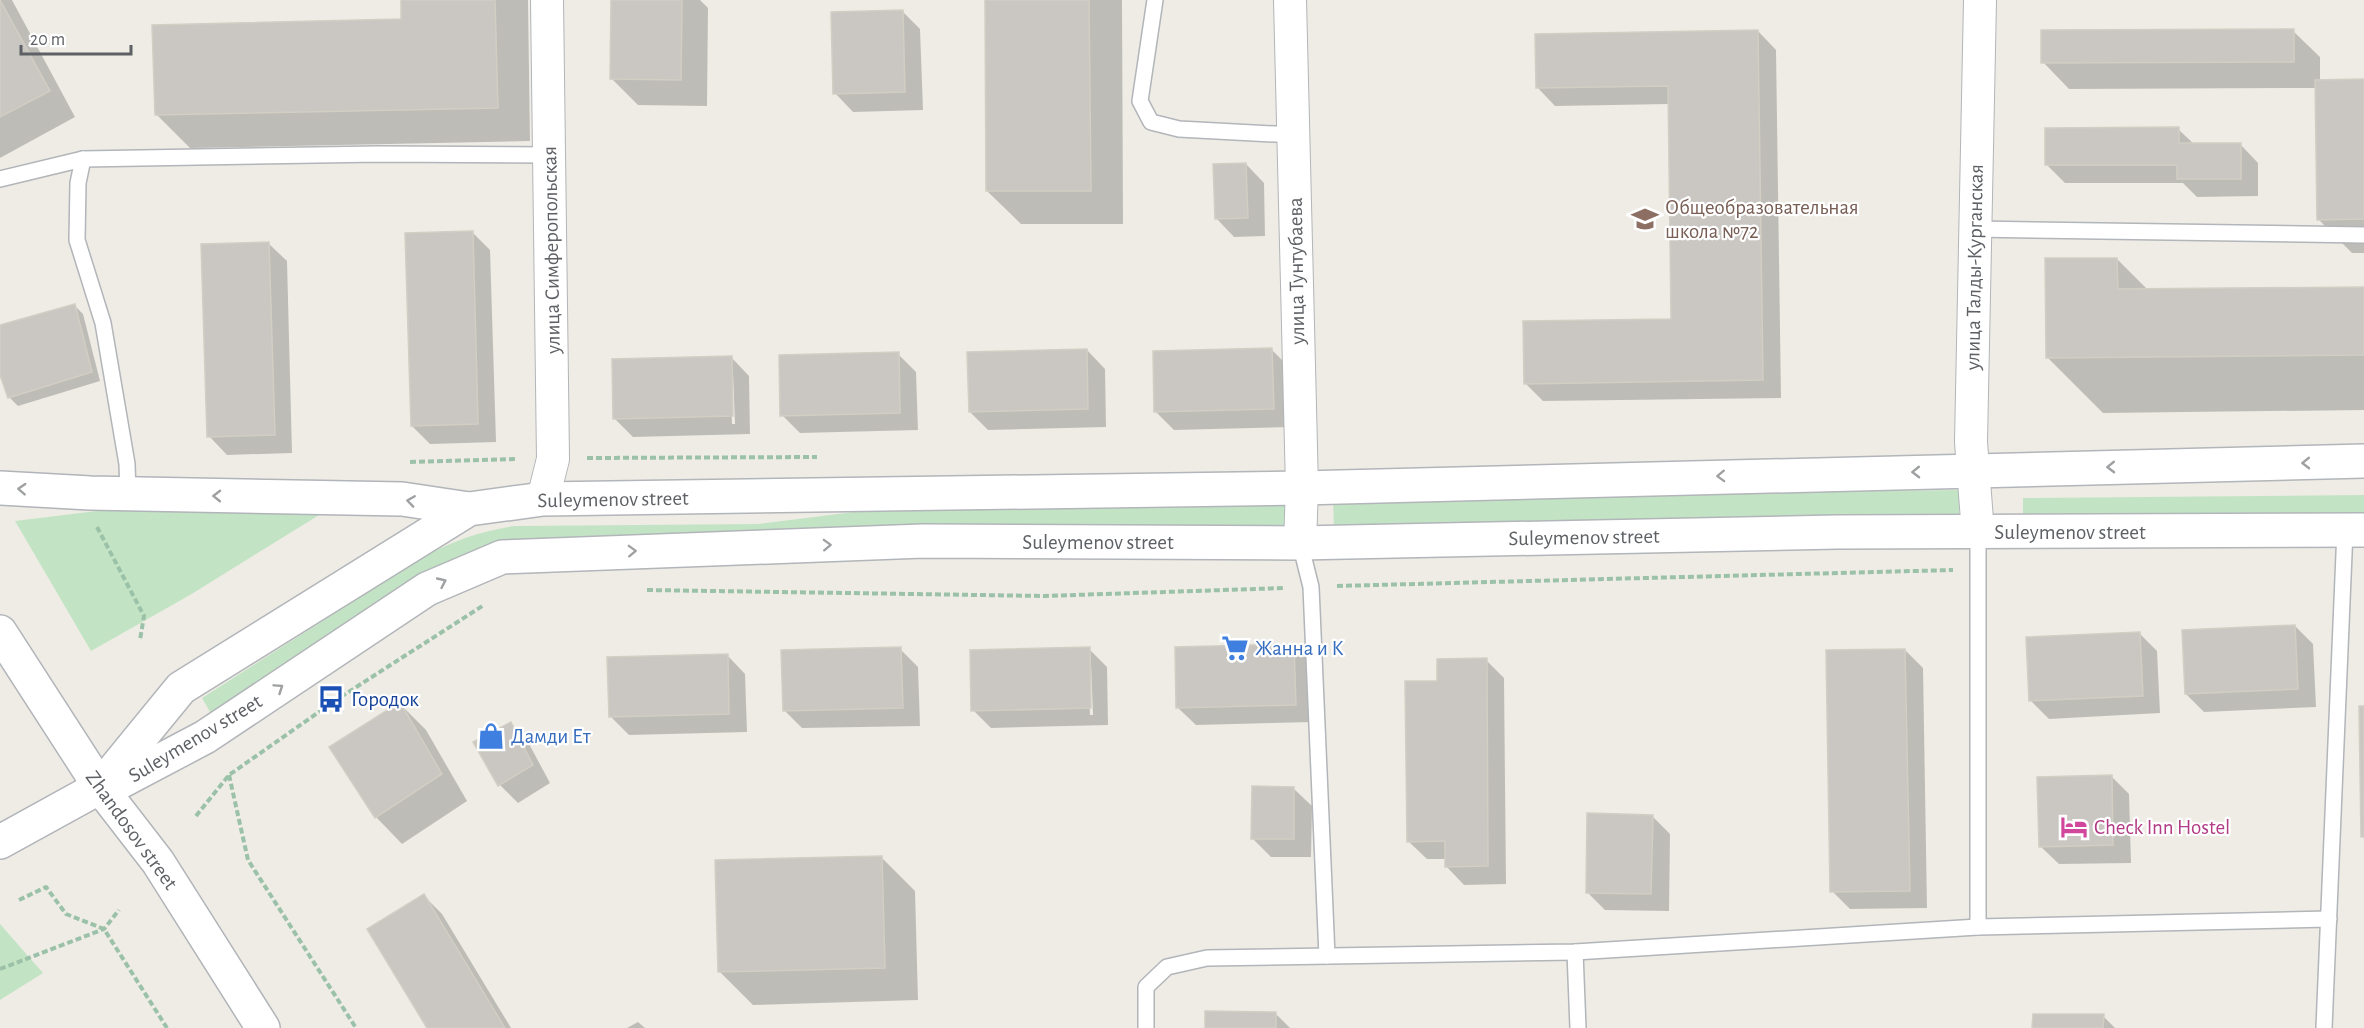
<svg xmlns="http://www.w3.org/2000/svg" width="2364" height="1028" font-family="'Alegreya Sans',sans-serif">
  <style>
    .green { fill: #c3e4c4 }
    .shadow { fill: #0003; fill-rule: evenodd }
    .building { fill: #cac7c2; stroke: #d2cec4; stroke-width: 1.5 }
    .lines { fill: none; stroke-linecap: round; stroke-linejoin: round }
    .service-casing { stroke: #b2b5b9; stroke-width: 18 }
    .minor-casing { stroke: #b2b5b9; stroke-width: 34 }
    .tertiary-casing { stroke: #b2b5b9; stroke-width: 36 }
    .secondary-casing { stroke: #b1b4b9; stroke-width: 36 }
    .path { stroke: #9bc2a8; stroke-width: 4; stroke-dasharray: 6 3; stroke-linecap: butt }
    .service { stroke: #fff; stroke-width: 15 }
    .minor { stroke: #fff; stroke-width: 32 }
    .tertiary { stroke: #fff; stroke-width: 33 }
    .secondary { stroke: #fff; stroke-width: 33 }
    .oneway { stroke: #9ea0a2 }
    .labels { text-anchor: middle; stroke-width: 4.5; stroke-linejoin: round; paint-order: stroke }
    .education-label { font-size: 21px; fill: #785e54; stroke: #fff; text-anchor: start }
    .street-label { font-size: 21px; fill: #5d6064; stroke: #fff }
    .shop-label { font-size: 21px; fill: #366cbe; stroke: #fff; text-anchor: start }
    .transit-label { font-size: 21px; fill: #164399; stroke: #fff; text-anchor: start }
    .hotel-label { font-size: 21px; fill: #b23c85; stroke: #fff; text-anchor: start }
  </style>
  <rect width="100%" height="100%" fill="#eeece5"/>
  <g class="green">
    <path d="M1959 490V522L1334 529 1333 499Z"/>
    <path d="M2364 495V526L2023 528V498Z"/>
    <path d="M1286 502V532L540 546 213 717 202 698 423 557C452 541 481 531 514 526L758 524 902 506Z"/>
    <path d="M121 508 324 512 190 595 91 651 15 521Z"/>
    <path d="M0 924 43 973 0 1000Z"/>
  </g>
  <g class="shadow">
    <path d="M0 0H12L75 117 0 158Z"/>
    <path d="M402 0H528L530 141 190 148 156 114 403 21Z"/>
    <path d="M613 0H700L708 8 707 106 638 105 611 78Z"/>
    <path d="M987 0H1122L1123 224H1021L987 191Z"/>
    <path d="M902 11 920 29 923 110 853 112 835 93Z"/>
    <path d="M1758 31 1776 50 1781 398 1543 401 1525 383 1673 320 1670 104 1555 106 1537 87Z"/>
    <path d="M2293 31 2320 57V81H2364V253H2352L2318 219 2316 88 2069 89 2043 62Z"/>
    <path d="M2178 129 2194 144H2240L2258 163V196L2197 197 2183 183H2065L2047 165Z"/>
    <path d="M1246 164 1264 183 1265 236 1234 237 1216 218Z"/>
    <path d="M472 232 490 250 496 442 430 444 412 426Z"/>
    <path d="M268 243 287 261 292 453 227 455 209 436Z"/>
    <path d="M2117 259 2148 290 2364 288V410L2103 413 2047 357Z"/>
    <path d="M74 305 83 314 100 381 18 406 9 397 0 370V326Z"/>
    <path d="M1087 350 1105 369 1106 427 988 430 970 412Z"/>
    <path d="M1272 350 1290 368 1291 427 1174 430 1155 411Z"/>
    <path d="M898 354 916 372 918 430 800 433 782 415Z"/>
    <path d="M731 357 749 376 750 434 633 437 615 419ZM730 374H733L735 424H732Z"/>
    <path d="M2295 626 2313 644 2316 707 2204 712 2186 694Z"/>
    <path d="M2139 633 2157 651 2160 713 2049 719 2031 701Z"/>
    <path d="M1294 646 1312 664 1313 722 1196 725 1177 707Z"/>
    <path d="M900 649 918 667 920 726 802 728 784 710Z"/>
    <path d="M1089 649 1107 667 1108 725 991 728 973 710ZM1088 665H1091L1093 715H1090Z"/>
    <path d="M1905 650 1923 668 1927 908 1850 909 1832 891Z"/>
    <path d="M727 655 745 674 747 732 629 735 611 717Z"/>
    <path d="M1486 660 1504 678 1506 884 1464 885 1446 866V859H1427L1408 841 1439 683Z"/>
    <path d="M400 704 426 730 467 801 402 844 376 817Z"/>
    <path d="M510 724 528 742 550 783 518 803 500 785Z"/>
    <path d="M2111 776 2129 794 2131 863 2059 864 2040 846Z"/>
    <path d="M1293 788 1312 806 1311 857H1271L1253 839Z"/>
    <path d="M1652 816 1670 834 1669 911 1605 910 1587 892Z"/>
    <path d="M881 857 915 891 918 1000 753 1005 719 971Z"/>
    <path d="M424 896 442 914 511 1028H429Z"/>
    <path d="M1275 1013 1290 1028H1207Z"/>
    <path d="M2103 1016 2115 1028H2034Z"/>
    <path d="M638 1022 645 1028H627Z"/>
  </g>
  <g class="building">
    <path d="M0 0 50 91 0 117Z"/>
    <path d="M401 0H495L498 108 155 115 152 25 401 19Z"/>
    <path d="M611 0H682L681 80 610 79Z"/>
    <path d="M985 0H1089L1091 191H986Z"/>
    <path d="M903 10 905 92 833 94 831 12Z"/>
    <path d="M2294 29V62L2041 63V30Z"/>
    <path d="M1758 30 1763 380 1524 384 1523 321 1671 319 1668 86 1536 88 1535 34Z"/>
    <path d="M2364 79V219L2317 220 2315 80Z"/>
    <path d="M2179 127V143H2241V179H2177V165H2045V128Z"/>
    <path d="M1246 163 1248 218 1215 219 1213 164Z"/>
    <path d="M473 231 478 424 411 426 405 233Z"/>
    <path d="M269 242 275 435 207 437 201 244Z"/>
    <path d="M2045 258H2117L2118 289 2364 287V355L2046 358Z"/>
    <path d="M75 304 92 372 8 398 0 375V325Z"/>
    <path d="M1272 348 1274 409 1154 412 1153 351Z"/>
    <path d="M1087 349 1088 409 969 412 967 352Z"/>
    <path d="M899 352 900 413 780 416 779 355Z"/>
    <path d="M732 356 733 416 613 419 612 359Z"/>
    <path d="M2295 625 2298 689 2185 694 2182 630Z"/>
    <path d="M2140 632 2143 696 2029 701 2026 637Z"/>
    <path d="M1294 644 1296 705 1176 708 1175 647Z"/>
    <path d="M901 647 903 708 783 711 781 650Z"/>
    <path d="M1090 647 1091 708 971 711 970 650Z"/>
    <path d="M1905 649 1910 891 1830 892 1826 650Z"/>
    <path d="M728 654 729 714 609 717 607 657Z"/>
    <path d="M1487 658 1488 866 1445 867V841L1407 842 1405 681H1437V659Z"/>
    <path d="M400 702 442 774 375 818 329 747Z"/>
    <path d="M2359 706H2364V837H2361Z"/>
    <path d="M511 722 533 765 498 786 473 742Z"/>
    <path d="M2112 775 2113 845 2039 847 2037 777Z"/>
    <path d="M1252 786 1294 787V839H1251Z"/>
    <path d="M1587 813 1653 815 1651 894 1586 893Z"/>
    <path d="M882 856 885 968 718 972 715 860Z"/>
    <path d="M424 894 505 1028H427L367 929Z"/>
    <path d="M1205 1011 1276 1012V1028H1205Z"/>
    <path d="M2033 1014H2104L2103 1028H2032Z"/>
  </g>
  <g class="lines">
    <defs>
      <g id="service">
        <path d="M1155 0 1140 101 1151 122 1179 129 1293 135"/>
        <path d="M83 159 78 183 77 240 103 323 127 464 128 494"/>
        <path d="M0 179 83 159 379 154 551 155"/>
        <path d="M1975 229 2364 235"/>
        <path d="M1300 543 1311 587 1327 956"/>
        <path d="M1978 927V533"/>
        <path d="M1575 952 1578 1028"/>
        <path d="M1146 1028V987L1167 967 1207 958 1575 952 1978 927 2329 919"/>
        <path d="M2324 1028 2345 530"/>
      </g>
      <g id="minor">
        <path d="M1290 0 1302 488 1300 543"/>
        <path d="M543 499 553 459 547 0"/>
        <path d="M1978 533 1971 442 1980 0"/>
      </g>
      <g id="tertiary">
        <path d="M105 786 118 783 205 737 427 589 502 557 923 541 1300 543 1837 532 2364 530"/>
        <path d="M100 787 181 688 469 509 543 499 1302 488 2364 461"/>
      </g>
      <g id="secondary">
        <path d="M0 488 90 493 402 499 469 509"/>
        <path d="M0 632 100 787 158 862 263 1028"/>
        <path d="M0 842 100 787"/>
      </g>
    </defs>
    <use href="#service" class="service-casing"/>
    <use href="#minor" class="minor-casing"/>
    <use href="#tertiary" class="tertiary-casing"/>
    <use href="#secondary" class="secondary-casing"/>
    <g class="path">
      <path d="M587 458 817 457"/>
      <path d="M410 462 517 459"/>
      <path d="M97 527 144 616 140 640"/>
      <path d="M1337 586 1953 570"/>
      <path d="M647 590 1045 596 1285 588"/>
      <path d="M229 775 248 860 356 1028"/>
      <path d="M196 816 229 775 336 700 484 605"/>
      <path d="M19 900 46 887 66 914 104 929 167 1028"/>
      <path d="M0 969 104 929 119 910"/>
    </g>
    <use href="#service" class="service"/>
    <use href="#minor" class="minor"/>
    <use href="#tertiary" class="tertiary"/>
    <use href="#secondary" class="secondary"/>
  </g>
  <defs><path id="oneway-chevron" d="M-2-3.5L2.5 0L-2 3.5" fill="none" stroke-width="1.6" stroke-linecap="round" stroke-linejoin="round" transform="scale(1.5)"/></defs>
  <g class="oneway">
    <use href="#oneway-chevron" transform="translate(2306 463) rotate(179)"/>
    <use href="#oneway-chevron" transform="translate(2111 467) rotate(179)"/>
    <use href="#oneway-chevron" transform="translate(1916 472) rotate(179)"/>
    <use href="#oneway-chevron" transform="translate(1721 476) rotate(178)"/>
    <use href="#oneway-chevron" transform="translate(22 489) rotate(-177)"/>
    <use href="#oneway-chevron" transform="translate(217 496) rotate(-179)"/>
    <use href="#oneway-chevron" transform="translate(411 501) rotate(-172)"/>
    <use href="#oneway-chevron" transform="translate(827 545) rotate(-2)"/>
    <use href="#oneway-chevron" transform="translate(632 551) rotate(-2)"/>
    <use href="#oneway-chevron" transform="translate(442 582) rotate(-25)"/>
    <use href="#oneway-chevron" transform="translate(279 688) rotate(-34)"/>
  </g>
  <defs>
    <symbol id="school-bare" viewBox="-9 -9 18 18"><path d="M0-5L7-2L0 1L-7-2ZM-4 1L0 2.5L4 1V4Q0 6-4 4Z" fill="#8d6e63" stroke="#fff" stroke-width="2.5" paint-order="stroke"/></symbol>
    <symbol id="supermarket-bare" viewBox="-9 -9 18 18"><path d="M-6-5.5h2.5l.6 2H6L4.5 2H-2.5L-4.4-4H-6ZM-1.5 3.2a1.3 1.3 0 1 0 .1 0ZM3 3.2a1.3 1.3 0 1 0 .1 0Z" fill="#3f7fe0" stroke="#fff" stroke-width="2.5" paint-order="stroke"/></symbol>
    <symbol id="bus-bare" viewBox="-9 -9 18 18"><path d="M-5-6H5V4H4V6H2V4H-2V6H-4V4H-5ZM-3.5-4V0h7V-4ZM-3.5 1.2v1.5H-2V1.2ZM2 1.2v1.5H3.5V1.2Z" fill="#1a4fb4" stroke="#fff" stroke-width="2.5" paint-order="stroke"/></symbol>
    <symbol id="shop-bare" viewBox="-9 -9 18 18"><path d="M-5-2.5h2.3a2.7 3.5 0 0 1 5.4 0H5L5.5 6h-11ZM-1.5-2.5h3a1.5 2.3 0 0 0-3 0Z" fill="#3f7fe0" stroke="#fff" stroke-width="2.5" paint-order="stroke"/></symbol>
    <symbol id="hotel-bare" viewBox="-9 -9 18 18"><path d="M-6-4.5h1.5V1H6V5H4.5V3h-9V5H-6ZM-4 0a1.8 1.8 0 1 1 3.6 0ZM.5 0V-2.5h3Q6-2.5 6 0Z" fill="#d1479c" stroke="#fff" stroke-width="2.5" paint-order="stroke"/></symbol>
  </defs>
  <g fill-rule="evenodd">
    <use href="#school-bare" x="1626" y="200" width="38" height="38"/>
    <use href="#supermarket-bare" x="1216" y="629" width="38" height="38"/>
    <use href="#bus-bare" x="312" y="680" width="38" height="38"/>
    <use href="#shop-bare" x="472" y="717" width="38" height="38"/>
    <use href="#hotel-bare" x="2055" y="808" width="38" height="38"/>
  </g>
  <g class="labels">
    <g class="education-label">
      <text x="1665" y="214">Общеобразовательная<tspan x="1665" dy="24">школа №72</tspan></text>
    </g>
    <g class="street-label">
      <text transform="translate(551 250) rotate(-91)" y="7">улица Симферопольская</text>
      <text transform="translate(1974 267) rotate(-89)" y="7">улица Талды-Курганская</text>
      <text transform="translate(1296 271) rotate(-91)" y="7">улица Тунтубаева</text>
      <text transform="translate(613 499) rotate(-1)" y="7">Suleymenov street</text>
      <text x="2070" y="539">Suleymenov street</text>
      <text transform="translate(1584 537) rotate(-1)" y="7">Suleymenov street</text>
      <text x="1098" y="549">Suleymenov street</text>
      <text transform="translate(195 738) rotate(-31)" y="7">Suleymenov street</text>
      <text transform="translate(132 830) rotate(54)" y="7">Zhandosov street</text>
    </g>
    <g class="shop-label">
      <text x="1255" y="655">Жанна и К</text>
      <text x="511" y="743">Дамди Ет</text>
    </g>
    <g class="transit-label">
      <text x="351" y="706">Городок</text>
    </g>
    <g class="hotel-label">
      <text x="2094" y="834">Check Inn Hostel</text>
    </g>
  </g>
  <path d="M21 45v9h110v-9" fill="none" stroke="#5d6064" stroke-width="3"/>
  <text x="30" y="45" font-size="18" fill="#5d6064" stroke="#ffffff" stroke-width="4.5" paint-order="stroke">20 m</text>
</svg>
